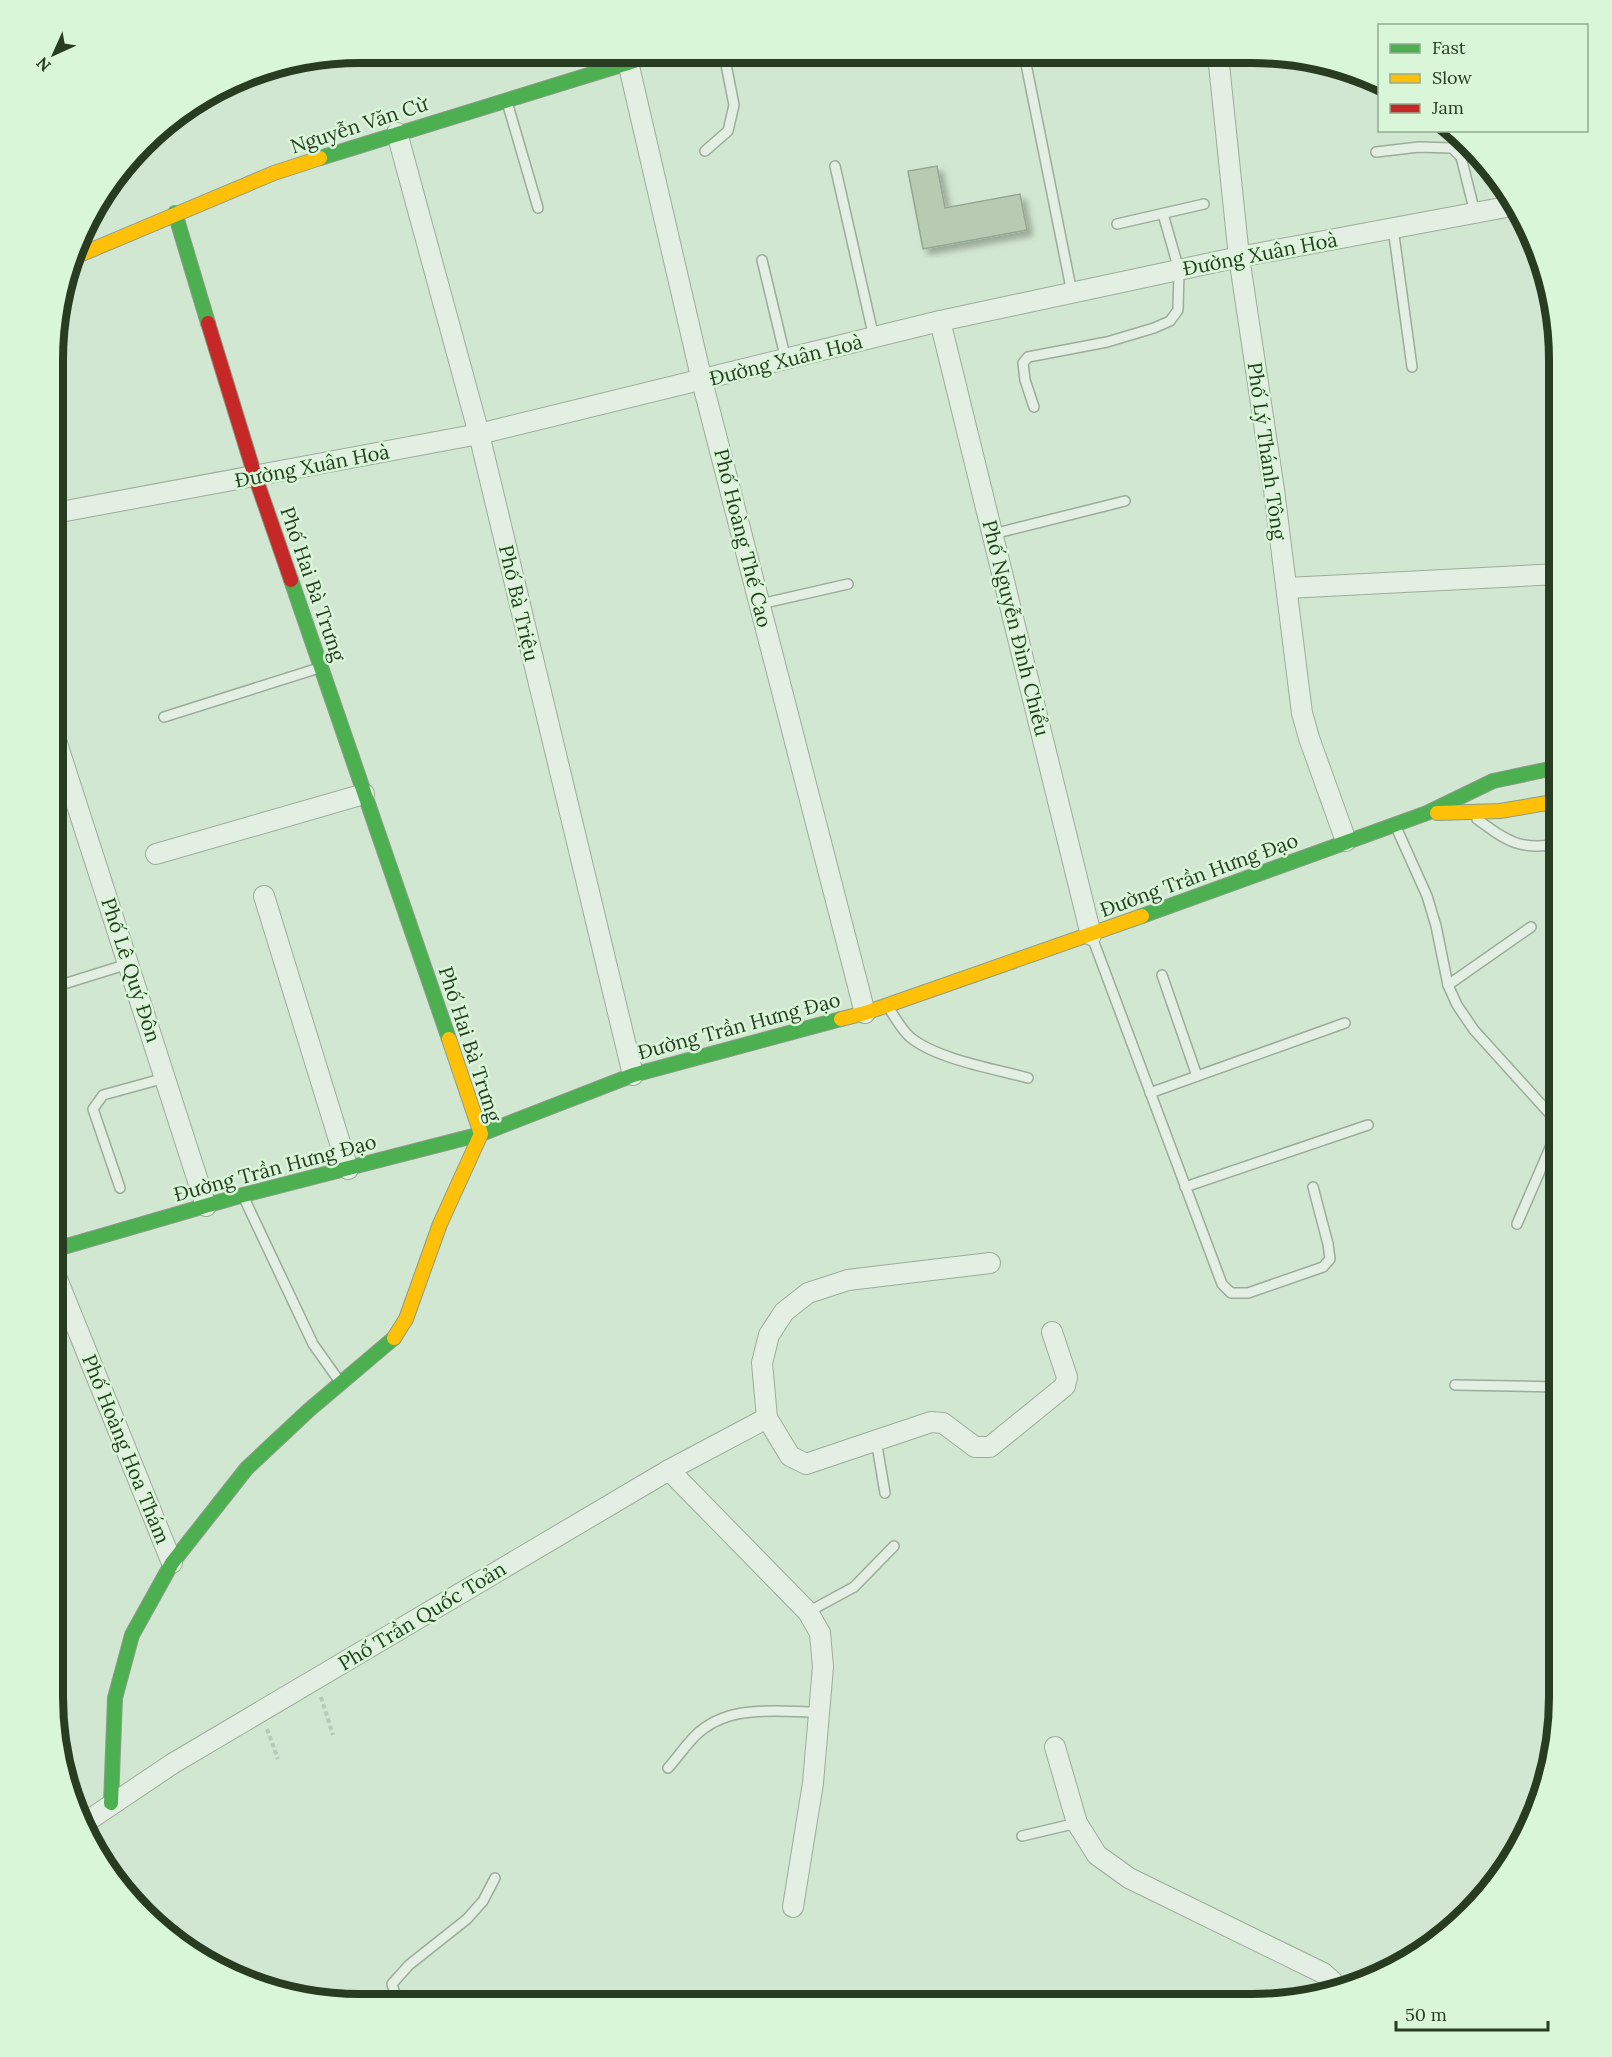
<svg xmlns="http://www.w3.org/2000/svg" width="1612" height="2057" font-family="Lora,serif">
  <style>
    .building { fill: #b7cab2; stroke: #94a790; stroke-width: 1.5; filter: url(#shadow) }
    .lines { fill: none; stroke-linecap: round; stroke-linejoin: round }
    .lane-casing { stroke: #9cac9a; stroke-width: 12 }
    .street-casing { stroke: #9cac9a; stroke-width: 22 }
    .fast-casing { stroke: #8c9c8a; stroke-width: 16 }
    .slow-casing { stroke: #8c9c8a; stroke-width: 16 }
    .jam-casing { stroke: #8c9c8a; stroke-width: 16 }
    .path { stroke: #bac8b9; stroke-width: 4; stroke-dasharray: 4.5 3; stroke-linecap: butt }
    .lane { stroke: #e3efe3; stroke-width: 9 }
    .street { stroke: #e3efe3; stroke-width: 20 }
    .fast { stroke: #4caf50; stroke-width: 14 }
    .slow { stroke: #ffc107; stroke-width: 14 }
    .jam { stroke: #c62828; stroke-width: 14 }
    .labels { text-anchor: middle; stroke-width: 5; stroke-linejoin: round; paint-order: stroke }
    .street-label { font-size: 20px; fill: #273c21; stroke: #d9f6d9 }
    .rim { fill: none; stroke: #273c21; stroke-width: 8 }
  </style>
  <defs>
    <filter id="shadow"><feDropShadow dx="5.5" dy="5.5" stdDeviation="3" flood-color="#0004"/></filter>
  </defs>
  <rect width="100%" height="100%" fill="#d2e7d1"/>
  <path class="building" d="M937 166 945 208 1020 194 1027 230 923 249 908 171Z"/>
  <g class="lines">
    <defs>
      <g id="lane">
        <path d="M1024 54 1072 293"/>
        <path d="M507 102 538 208"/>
        <path d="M705 151 728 131 734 105 724 54"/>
        <path d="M1376 152 1419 147 1452 148 1461 157 1475 213"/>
        <path d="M835 166 874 338"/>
        <path d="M1117 224 1204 204"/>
        <path d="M1393 228 1412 367"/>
        <path d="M762 260 786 360"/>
        <path d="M1034 407 1025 380 1023 363 1028 357 1107 342 1154 328 1170 321 1178 310 1179 270 1163 214"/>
        <path d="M993 534 1125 501"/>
        <path d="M760 604 848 584"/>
        <path d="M164 717 319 668"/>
        <path d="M1477 819C1507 841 1520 851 1559 844"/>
        <path d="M1396 827 1427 896 1436 926 1448 985 1457 1005 1474 1030 1559 1124"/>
        <path d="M1550 846 1559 857"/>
        <path d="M1092 937 1222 1284 1231 1293H1248L1323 1267 1330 1259 1328 1244 1313 1187"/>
        <path d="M1162 975 1197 1076"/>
        <path d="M1448 985 1531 927"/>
        <path d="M54 987 128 964"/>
        <path d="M888 1007C895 1017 901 1029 910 1037 936 1059 995 1069 1028 1078"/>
        <path d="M1150 1093 1345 1023"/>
        <path d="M1185 1187 1368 1125"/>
        <path d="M120 1188 93 1109 103 1095 165 1078"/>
        <path d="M244 1198 313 1344 340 1382"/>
        <path d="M1517 1224 1559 1127"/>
        <path d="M1455 1385 1559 1387"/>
        <path d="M876 1440 885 1493"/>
        <path d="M808 1612 854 1587 894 1546"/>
        <path d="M668 1768C677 1758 685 1746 695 1736 728 1703 777 1712 819 1712"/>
        <path d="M1022 1836 1077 1823"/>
        <path d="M398 2004 392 1984 409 1965 467 1919 483 1901 495 1878"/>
      </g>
      <g id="street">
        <path d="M1218 55 1239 257 1274 490 1302 713 1309 738 1346 841"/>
        <path d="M628 62 702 381 865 1013"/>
        <path d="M397 133 479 434 633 1075"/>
        <path d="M940 321 1091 935"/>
        <path d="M55 513 479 434 940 321 1239 257 1517 205"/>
        <path d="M1287 588 1559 574"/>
        <path d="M54 734 206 1206"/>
        <path d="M156 854 364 794"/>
        <path d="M264 896 348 1169"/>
        <path d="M990 1263 848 1280 808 1293 784 1312 769 1335 762 1363 767 1418 790 1456 806 1464 931 1422 943 1423 975 1447H990L1065 1386 1067 1377 1052 1332"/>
        <path d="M53 1269 172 1563"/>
        <path d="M669 1470 808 1612 820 1633 823 1667 813 1783 793 1907"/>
        <path d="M1055 1747 1077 1823 1097 1855 1129 1878 1323 1973 1342 1990"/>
        <path d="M83 1824 172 1764 669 1470 767 1418"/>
      </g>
      <g id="fast">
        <path d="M320 158 660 53"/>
        <path d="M175 213 208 323"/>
        <path d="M291 580 449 1039"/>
        <path d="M1142 916 1427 813 1493 781 1559 767"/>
        <path d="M53 1250 243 1195 481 1134 633 1075 841 1019"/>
        <path d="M111 1803 115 1698 132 1635 172 1563 247 1468 309 1410 394 1338"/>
      </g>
      <g id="slow">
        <path d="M77 256 274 173 320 158"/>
        <path d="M1437 813 1500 811 1559 801"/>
        <path d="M841 1019 865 1013 1142 916"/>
        <path d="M394 1338 406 1319 440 1224 481 1134 449 1039"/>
      </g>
      <path id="jam" d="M208 323 255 476 291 580"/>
    </defs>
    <use href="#lane" class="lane-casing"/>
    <use href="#street" class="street-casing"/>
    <use href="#fast" class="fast-casing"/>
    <use href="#slow" class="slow-casing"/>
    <use href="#jam" class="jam-casing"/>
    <g class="path">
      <path d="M321 1697 333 1735"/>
      <path d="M267 1729 278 1759"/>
    </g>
    <use href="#lane" class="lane"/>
    <use href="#street" class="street"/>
    <use href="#fast" class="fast"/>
    <use href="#slow" class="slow"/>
    <use href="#jam" class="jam"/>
  </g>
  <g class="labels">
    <g class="street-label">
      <text transform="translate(359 125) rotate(-18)" y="7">Nguyễn Văn Cừ</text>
      <text transform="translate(1260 254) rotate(-11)" y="7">Đường Xuân Hoà</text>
      <text transform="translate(786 360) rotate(-14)" y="7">Đường Xuân Hoà</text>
      <text transform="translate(1267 451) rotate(82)" y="7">Phố Lý Thánh Tông</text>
      <text transform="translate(312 466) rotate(-11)" y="7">Đường Xuân Hoà</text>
      <text transform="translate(743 538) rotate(76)" y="7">Phố Hoàng Thế Cao</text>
      <text transform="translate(313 584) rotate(71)" y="7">Phố Hai Bà Trưng</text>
      <text transform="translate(519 603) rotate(77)" y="7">Phố Bà Triệu</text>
      <text transform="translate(1016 628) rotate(76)" y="7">Phố Nguyễn Đình Chiểu</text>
      <text transform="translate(1199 875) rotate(-20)" y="7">Đường Trần Hưng Đạo</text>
      <text transform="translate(131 970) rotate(72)" y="7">Phố Lê Quý Đôn</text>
      <text transform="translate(739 1026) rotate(-15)" y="7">Đường Trần Hưng Đạo</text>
      <text transform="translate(470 1044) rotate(72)" y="7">Phố Hai Bà Trưng</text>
      <text transform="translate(275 1168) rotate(-15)" y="7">Đường Trần Hưng Đạo</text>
      <text transform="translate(126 1449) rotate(68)" y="7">Phố Hoàng Hoa Thám</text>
      <text transform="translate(422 1616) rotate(-31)" y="7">Phố Trần Quốc Toản</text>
    </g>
  </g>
  <path d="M0 0H1612V2057H0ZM360 63H1252A297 297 0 0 1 1549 360V1697A297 297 0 0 1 1252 1994H360A297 297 0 0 1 63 1697V360A297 297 0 0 1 360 63Z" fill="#d9f6d9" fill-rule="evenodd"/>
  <path class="rim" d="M360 63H1252A297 297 0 0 1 1549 360V1697A297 297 0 0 1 1252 1994H360A297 297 0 0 1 63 1697V360A297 297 0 0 1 360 63Z"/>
  <rect x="1378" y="24" width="210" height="108" fill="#d9f6d9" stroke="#92ac8f" stroke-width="1.5"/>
  <rect x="1390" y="44" width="30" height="9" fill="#4caf50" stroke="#92ac8f" stroke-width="1.5"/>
  <text x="1432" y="54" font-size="18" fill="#273c21">Fast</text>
  <rect x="1390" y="74" width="30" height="9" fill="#ffc107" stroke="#92ac8f" stroke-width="1.5"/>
  <text x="1432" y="84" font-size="18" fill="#273c21">Slow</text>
  <rect x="1390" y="104" width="30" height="9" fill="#c62828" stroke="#92ac8f" stroke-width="1.5"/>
  <text x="1432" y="114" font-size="18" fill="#273c21">Jam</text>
  <g transform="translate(54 54) rotate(225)" stroke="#d9f6d9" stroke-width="4.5" paint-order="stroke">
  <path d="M0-4.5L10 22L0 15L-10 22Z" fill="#273c21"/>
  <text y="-9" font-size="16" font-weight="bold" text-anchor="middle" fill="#273c21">N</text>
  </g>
  <path d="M1396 2021v9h152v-9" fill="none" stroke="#273c21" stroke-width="3"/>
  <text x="1405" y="2021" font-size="18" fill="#273c21" stroke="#d9f6d9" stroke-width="4.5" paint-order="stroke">50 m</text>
</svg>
